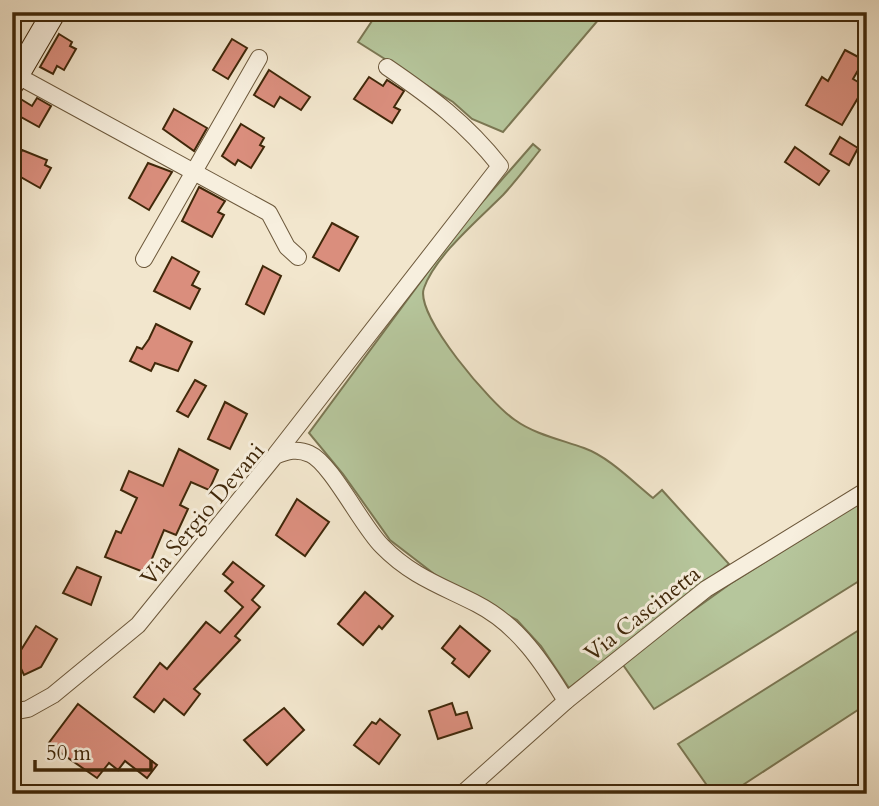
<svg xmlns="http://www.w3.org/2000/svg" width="879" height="806" font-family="Cardo,serif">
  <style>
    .green { fill: #b6c69c; stroke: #7b7753; stroke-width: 2 }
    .building { fill: #da8e7d; stroke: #40280a; stroke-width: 2 }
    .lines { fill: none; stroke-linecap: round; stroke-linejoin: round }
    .street-casing { stroke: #6c583b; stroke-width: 18 }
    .secondary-casing { stroke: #40280a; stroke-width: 25 }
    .street { stroke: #f7efde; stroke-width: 16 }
    .secondary { stroke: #f7efde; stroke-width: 23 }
    .labels { text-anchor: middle; stroke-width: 6; stroke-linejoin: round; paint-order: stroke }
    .street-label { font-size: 23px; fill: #40280a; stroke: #f7efde }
  </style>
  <rect width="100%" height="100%" fill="#f2e6cd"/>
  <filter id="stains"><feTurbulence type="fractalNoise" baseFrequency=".00286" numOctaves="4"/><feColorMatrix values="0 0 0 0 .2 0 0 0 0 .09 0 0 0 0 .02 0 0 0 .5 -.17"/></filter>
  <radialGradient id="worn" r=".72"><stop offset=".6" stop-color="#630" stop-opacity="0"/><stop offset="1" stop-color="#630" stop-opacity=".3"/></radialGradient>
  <g class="green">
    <path d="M378 12H605L503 132 472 119 453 102 358 42Z"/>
    <path d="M533 144 540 150C528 165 516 181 503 195 479 219 435 256 424 288 414 315 492 405 515 420 534 434 562 440 584 448 609 457 632 481 653 498L662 490 729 564 569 688 541 646 517 620 442 580 390 540 343 474 309 433 464 223Z"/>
    <path d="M867 498V576L654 709 621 662 730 584Z"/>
    <path d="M867 625V704L729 794H713L678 744Z"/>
  </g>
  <g class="building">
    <path d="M59 34 72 42 70 46 76 49 64 70 57 66 53 74 40 67Z"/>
    <path d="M232 39 247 48 228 79 213 70Z"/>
    <path d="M845 50 864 60 853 79 865 86 842 125 806 105 822 77 828 81Z"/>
    <path d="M269 70 310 97 301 110 280 97 274 107 254 95Z"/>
    <path d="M369 77 383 86 387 80 404 91 394 107 400 110 392 123 354 99Z"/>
    <path d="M19 98 32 106 37 98 51 106 39 127 12 112Z"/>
    <path d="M174 109 207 128 194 151 163 129Z"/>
    <path d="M241 124 264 138 260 145 264 147 251 168 238 160 235 165 222 156Z"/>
    <path d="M840 137 858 148 849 165 830 154Z"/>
    <path d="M795 147 829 171 819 185 785 162Z"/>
    <path d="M22 150 47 160 45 165 51 168 40 188 12 172Z"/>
    <path d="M148 163 172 172 149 210 129 198Z"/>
    <path d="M199 187 225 201 218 212 224 215 212 237 182 221Z"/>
    <path d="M332 223 358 237 339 271 313 257Z"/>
    <path d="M172 257 199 272 192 285 200 289 190 309 154 291Z"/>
    <path d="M263 266 281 276 264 314 246 304Z"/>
    <path d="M156 324 192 342 178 371 155 363 151 371 130 361 137 347 142 349 149 339Z"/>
    <path d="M195 380 206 386 188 417 177 411Z"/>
    <path d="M225 402 247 414 230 449 208 439Z"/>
    <path d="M179 449 218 470 209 490 191 482 180 505 188 509 176 535 164 530 146 573 105 557 116 531 121 533 137 498 121 490 129 471 163 486Z"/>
    <path d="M297 499 329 522 305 556 276 535Z"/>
    <path d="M233 562 264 586 252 600 260 607 235 636 240 640 194 689 200 694 184 715 164 699 154 712 134 697 160 663 167 669 206 622 220 633 243 607 225 591 233 582 223 574Z"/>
    <path d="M77 567 101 577 91 605 63 593Z"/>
    <path d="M365 592 393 616 382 629 379 626 363 645 338 624Z"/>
    <path d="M36 626 57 639 41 667 24 675 14 654 21 650Z"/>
    <path d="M460 626 490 651 469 677 452 663 455 659 442 648Z"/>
    <path d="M452 703 456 715 467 712 472 728 438 739 429 711Z"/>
    <path d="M78 704 157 765 147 778 125 761 118 770 109 763 97 778 48 744Z"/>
    <path d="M284 708 304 730 267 765 244 740Z"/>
    <path d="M380 719 400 735 379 764 354 745 372 722 376 724Z"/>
  </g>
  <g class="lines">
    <defs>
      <g id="street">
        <path d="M16 75 269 213 287 247 298 257"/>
        <path d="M144 259 259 58"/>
        <path d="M276 454 500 166C466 123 431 97 387 67"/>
        <path d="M12 712 28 709 53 695 138 625 275 456C287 451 297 448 310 454 331 463 363 528 382 546 411 576 442 586 477 604 518 625 543 663 566 701"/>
        <path d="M462 794 566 701 706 589 867 490"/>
      </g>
      <path id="secondary" d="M12 84 54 12"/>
    </defs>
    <use href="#street" class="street-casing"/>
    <use href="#secondary" class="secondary-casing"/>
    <use href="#street" class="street"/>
    <use href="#secondary" class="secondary"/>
  </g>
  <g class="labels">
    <g class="street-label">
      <text transform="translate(202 514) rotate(-50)" y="8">Via Sergio Devani</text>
      <text transform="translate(642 613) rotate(-38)" y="8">Via Cascinetta</text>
    </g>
  </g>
  <rect width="879" height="806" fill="none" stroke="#f2e6cd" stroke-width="42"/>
  <rect x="14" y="14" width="851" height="778" fill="none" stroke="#40280a" stroke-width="3.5"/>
  <rect x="21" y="21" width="837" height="764" fill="none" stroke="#40280a" stroke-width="2"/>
  <path d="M35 760v10h116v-10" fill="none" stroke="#40280a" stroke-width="3.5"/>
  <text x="46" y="760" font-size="21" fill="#40280a" stroke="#f7efde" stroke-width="5" paint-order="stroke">50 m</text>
  <rect width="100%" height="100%" filter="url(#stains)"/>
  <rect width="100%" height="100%" fill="url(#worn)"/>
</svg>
